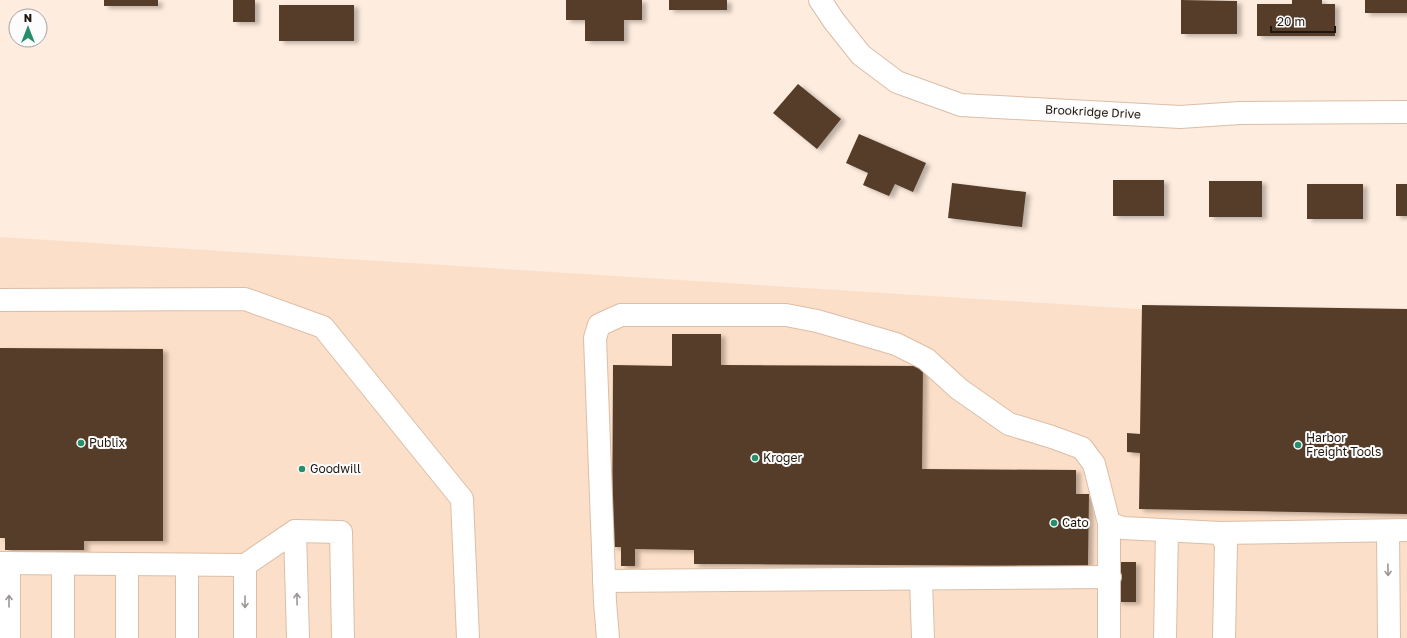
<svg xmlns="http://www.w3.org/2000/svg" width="1407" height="638" font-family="'Golos Text',sans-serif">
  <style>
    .built { fill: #fcdfc8 }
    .building { fill: #543c29; filter: url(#shadow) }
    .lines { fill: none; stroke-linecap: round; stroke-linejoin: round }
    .minor-casing { stroke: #dbbea7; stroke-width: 24 }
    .minor { stroke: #fff; stroke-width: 22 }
    .oneway { stroke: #9b9693 }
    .poi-dot { fill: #258e6b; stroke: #fcfcfc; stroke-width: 1.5 }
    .labels { text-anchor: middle; stroke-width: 4; stroke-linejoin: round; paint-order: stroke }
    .street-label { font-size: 12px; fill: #21160e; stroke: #fcfcfc }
    .poi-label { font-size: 12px; fill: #21160e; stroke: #fcfcfc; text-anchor: start }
  </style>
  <defs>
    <filter id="shadow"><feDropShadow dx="4.5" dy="2.5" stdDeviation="2" flood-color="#0004"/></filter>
  </defs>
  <rect width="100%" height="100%" fill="#feecde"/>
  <path class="built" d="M0 237 1407 326V638H0Z"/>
  <g class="building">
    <rect x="104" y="0" width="54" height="6"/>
    <rect x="233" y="0" width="22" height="22"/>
    <path d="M566 0H642V20H624V41H585V20H566Z"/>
    <rect x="669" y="0" width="58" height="10"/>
    <path d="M1181 0 1237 1V34H1181Z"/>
    <path d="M1292 0H1322V4H1335V36H1257V4H1292Z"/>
    <rect x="1365" y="0" width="42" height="13"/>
    <rect x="279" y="5" width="75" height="36"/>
    <path d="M798 84 841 119 817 149 773 113Z"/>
    <path d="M859 134 926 163 913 192 895 184 889 196 863 185 868 173 846 163Z"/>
    <rect x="1113" y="180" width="51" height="36"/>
    <rect x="1209" y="181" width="53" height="36"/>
    <path d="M952 183 1026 192 1022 227 948 218Z"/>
    <rect x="1307" y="184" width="56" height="35"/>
    <rect x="1396" y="184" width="11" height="32"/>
    <path d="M1142 305 1407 309V514L1139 509 1140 453 1127 452V433L1140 434Z"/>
    <path d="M672 334H721V365L923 366 922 469 1076 470V494H1089L1088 566 694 564V550L635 549V566H621V547H612L613 365 672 366Z"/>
    <path d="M0 348 163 349V541H84V550H5V538H0Z"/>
    <rect x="1117" y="562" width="19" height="40"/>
  </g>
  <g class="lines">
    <defs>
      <g id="minor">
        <path d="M820 0 834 21 861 55 897 82 961 105 1180 117 1240 113 1407 112"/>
        <path d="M0 300 245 299 323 327 462 499 468 638"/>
        <path d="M1109 523V638"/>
        <path d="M295 531 298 638"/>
        <path d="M1388 531 1389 638"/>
        <path d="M1220 533 1407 530"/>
        <path d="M0 563 245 565 295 531 341 532 343 638"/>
        <path d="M245 565V638"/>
        <path d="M921 580 923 638"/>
        <path d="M604 581 1110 577"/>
        <path d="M9 638V563"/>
        <path d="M63 638V564"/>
        <path d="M127 638V564"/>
        <path d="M187 638V565"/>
        <path d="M608 638 605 602 595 338 599 325 621 315H786L817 321 896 344 926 359 959 389 1009 424 1052 437 1082 448 1094 464 1109 523 1123 528 1220 533 1226 544 1224 638"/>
        <path d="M1165 638 1167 531"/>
      </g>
    </defs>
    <use href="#minor" class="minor-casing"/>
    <use href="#minor" class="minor"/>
  </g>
  <defs><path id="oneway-shaft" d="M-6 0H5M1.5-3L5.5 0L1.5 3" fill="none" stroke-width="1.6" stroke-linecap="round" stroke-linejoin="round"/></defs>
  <g class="oneway">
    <use href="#oneway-shaft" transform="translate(1388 570) rotate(89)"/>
    <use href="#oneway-shaft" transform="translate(297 599) rotate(-91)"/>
    <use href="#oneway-shaft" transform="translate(9 601) rotate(-90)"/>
    <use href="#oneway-shaft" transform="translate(245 602) rotate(90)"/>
  </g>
  <g class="poi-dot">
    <circle cx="81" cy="443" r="4"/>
    <circle cx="1298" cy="445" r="4"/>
    <circle cx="755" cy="458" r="4"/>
    <circle cx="302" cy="469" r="4"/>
    <circle cx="1054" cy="523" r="4"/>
  </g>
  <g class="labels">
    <g class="street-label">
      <text transform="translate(1093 112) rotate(3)" y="4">Brookridge Drive</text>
    </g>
    <g class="poi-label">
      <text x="1306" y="442">Harbor<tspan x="1306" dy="14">Freight Tools</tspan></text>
      <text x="89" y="447">Publix</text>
      <text x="763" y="462">Kroger</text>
      <text x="310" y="473">Goodwill</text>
      <text x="1062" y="527">Cato</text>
    </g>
  </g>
  <g transform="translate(28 28)"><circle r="19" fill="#fcfcfc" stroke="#a4a09d"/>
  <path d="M0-3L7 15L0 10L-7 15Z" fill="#258e6b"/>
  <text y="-6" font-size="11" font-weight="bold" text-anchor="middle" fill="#21160e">N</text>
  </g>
  <path d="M1271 26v6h64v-6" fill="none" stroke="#21160e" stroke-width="2"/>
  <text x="1277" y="26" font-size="12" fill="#21160e" stroke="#fcfcfc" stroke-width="3" paint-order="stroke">20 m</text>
</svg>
